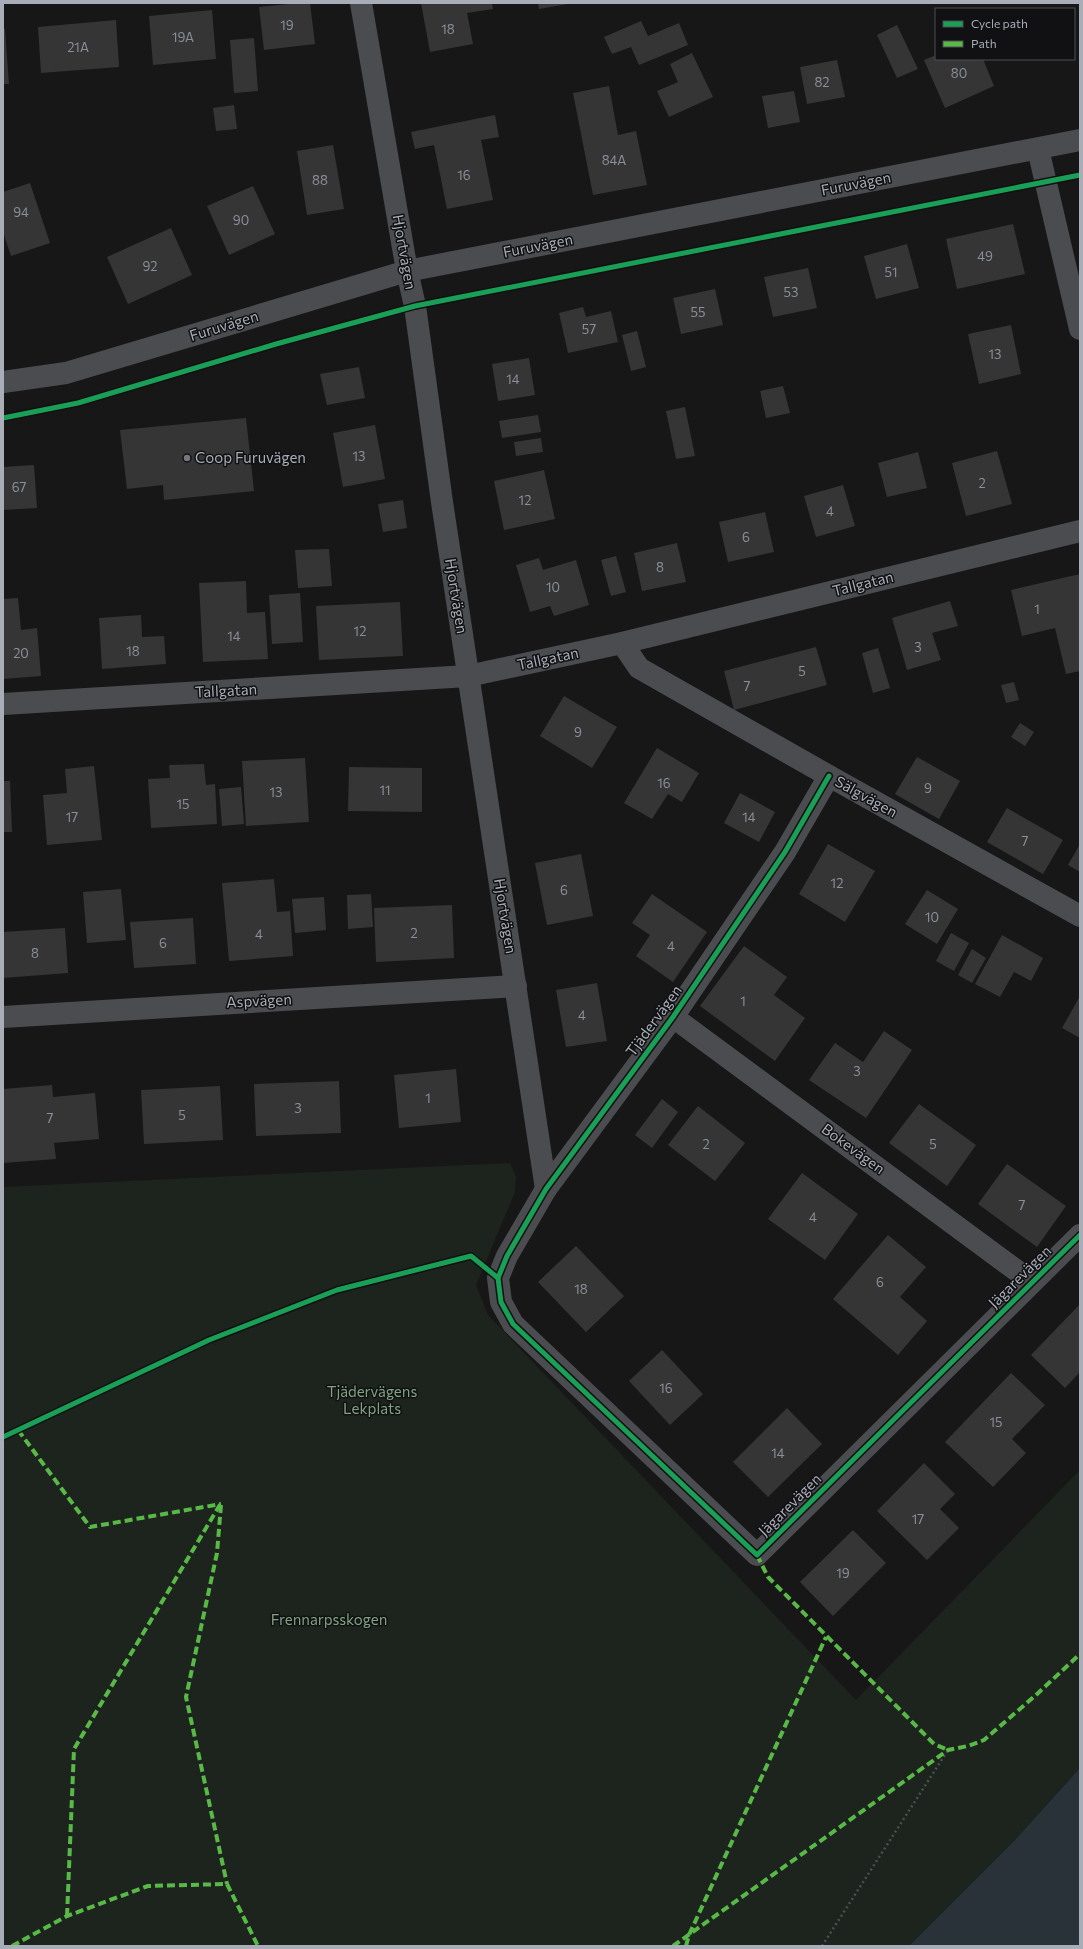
<svg xmlns="http://www.w3.org/2000/svg" width="1083" height="1949" font-family="Commissioner,sans-serif">
  <style>
    .green { fill: #1d241e }
    .water { fill: #2a3239 }
    .building { fill: #353536 }
    .lines { fill: none; stroke-linecap: round; stroke-linejoin: round }
    .path { stroke: #4d4e52; stroke-width: 2.5; stroke-dasharray: 2 3; stroke-linecap: butt }
    .minor { stroke: #4b4c50; stroke-width: 22 }
    .quiet { stroke: #58b947; stroke-width: 4; stroke-dasharray: 8 4; stroke-linecap: butt }
    .cycleway-casing { stroke: #111113; stroke-width: 8 }
    .cycleway { stroke: #1a9f57; stroke-width: 5 }
    .poi-dot { fill: #757880; stroke: #111113; stroke-width: 1.5 }
    .labels { text-anchor: middle; stroke-width: 3; stroke-linejoin: round; paint-order: stroke }
    .number-label { font-size: 13px; fill: #8b8f98 }
    .street-label { font-size: 15px; fill: #a8adb8; stroke: #111113 }
    .poi-label { font-size: 15px; fill: #a8adb8; stroke: #111113; text-anchor: start }
    .park-label { font-size: 15px; fill: #7fa381; stroke: #111113 }
  </style>
  <rect width="100%" height="100%" fill="#171717"/>
  <path class="green" d="M510 1163 516 1177 515 1192 476 1285 488 1315 856 1700 1080 1470V1768L1015 1840 909 1946H3V1187Z"/>
  <path class="water" d="M1080 1768V1946H909L1015 1840Z"/>
  <g class="building">
    <path d="M298 3H310L315 44 264 50 259 7Z"/>
    <path d="M421 3H492L493 9 467 13 473 44 430 52Z"/>
    <path d="M538 3H568V4L539 9Z"/>
    <path d="M212 10 216 59 153 65 149 16Z"/>
    <path d="M116 20 119 67 41 73 38 27Z"/>
    <path d="M641 21 648 36 679 23 688 45 639 65 631 47 612 54 604 37Z"/>
    <path d="M897 25 918 69 897 78 877 35Z"/>
    <path d="M3 29H5L9 84H3Z"/>
    <path d="M254 38 258 91 234 93 230 40Z"/>
    <path d="M692 53 713 97 669 117 657 91 678 82 670 64Z"/>
    <path d="M936 55V59H983L994 86 945 108 924 60Z"/>
    <path d="M837 60 845 97 807 104 800 67Z"/>
    <path d="M609 86 618 135 636 131 647 185 593 195 573 93Z"/>
    <path d="M794 91 800 122 768 128 762 96Z"/>
    <path d="M234 105 237 129 216 131 213 108Z"/>
    <path d="M495 115 499 137 481 140 493 200 447 209 434 145 415 149 411 132Z"/>
    <path d="M333 145 344 209 307 215 297 151Z"/>
    <path d="M30 183 50 243 11 256 3 232V192Z"/>
    <path d="M253 186 275 234 229 255 207 206Z"/>
    <path d="M1013 224 1025 274 957 289 946 239Z"/>
    <path d="M171 228 192 275 128 304 107 257Z"/>
    <path d="M907 244 919 288 876 299 864 256Z"/>
    <path d="M808 268 817 308 773 317 764 277Z"/>
    <path d="M715 289 723 325 681 334 673 298Z"/>
    <path d="M583 307 586 317 611 311 618 342 568 353 559 313Z"/>
    <path d="M1011 325 1021 374 979 384 968 334Z"/>
    <path d="M637 331 646 367 631 371 622 335Z"/>
    <path d="M529 358 535 395 498 401 492 364Z"/>
    <path d="M359 367 365 398 327 405 320 374Z"/>
    <path d="M783 386 790 413 766 418 760 391Z"/>
    <path d="M685 407 695 456 676 459 666 411Z"/>
    <path d="M538 415 541 432 502 438 499 421Z"/>
    <path d="M246 418 254 491 164 500 163 485 127 489 120 430Z"/>
    <path d="M375 425 385 479 343 487 333 433Z"/>
    <path d="M541 438 543 452 516 456 514 442Z"/>
    <path d="M997 451 1012 504 966 516 952 463Z"/>
    <path d="M918 452 927 488 887 497 878 463Z"/>
    <path d="M34 465 37 508 3 510V467Z"/>
    <path d="M544 470 555 519 504 530 494 481Z"/>
    <path d="M843 485 855 526 816 537 804 496Z"/>
    <path d="M403 500 407 528 383 532 378 504Z"/>
    <path d="M765 512 774 552 728 562 719 522Z"/>
    <path d="M677 543 686 582 642 591 634 553Z"/>
    <path d="M329 549 332 586 298 588 295 550Z"/>
    <path d="M616 556 626 592 611 596 601 560Z"/>
    <path d="M539 558 543 570 576 560 589 605 554 616 550 606 530 612 516 565Z"/>
    <path d="M1080 574V671L1066 674 1055 628 1022 636 1011 590Z"/>
    <path d="M246 581 247 613 265 612 268 659 203 662 199 583Z"/>
    <path d="M300 593 303 642 272 644 269 595Z"/>
    <path d="M18 598 21 630 37 628 41 676 3 679V599Z"/>
    <path d="M950 601 958 626 932 633 941 660 907 670 892 618Z"/>
    <path d="M400 602 403 656 319 660 316 606Z"/>
    <path d="M141 615 142 637 164 636 166 664 102 669 99 618Z"/>
    <path d="M816 647 827 685 734 710 724 671Z"/>
    <path d="M878 648 890 688 873 693 862 653Z"/>
    <path d="M1014 682 1019 700 1006 703 1001 685Z"/>
    <path d="M564 696 617 727 592 768 540 736Z"/>
    <path d="M1020 723 1034 732 1025 746 1011 737Z"/>
    <path d="M657 748 699 773 682 802 668 794 652 819 624 803Z"/>
    <path d="M917 757 960 781 939 819 895 794Z"/>
    <path d="M305 758 309 822 246 826 242 761Z"/>
    <path d="M204 764 206 785 215 784 217 824 151 828 148 779 170 778 169 765Z"/>
    <path d="M94 766 102 840 47 845 43 795 67 793 65 769Z"/>
    <path d="M349 767 422 768V812L348 811Z"/>
    <path d="M3 781H10L12 832H3Z"/>
    <path d="M241 787 244 824 222 826 219 789Z"/>
    <path d="M740 793 775 812 759 842 724 823Z"/>
    <path d="M1007 808 1063 840 1043 874 987 842Z"/>
    <path d="M828 844 875 871 845 922 799 894Z"/>
    <path d="M1080 844V872L1068 865Z"/>
    <path d="M581 854 593 916 547 925 535 863Z"/>
    <path d="M274 879 277 912 290 911 293 956 229 961 222 883Z"/>
    <path d="M121 889 126 940 87 943 83 892Z"/>
    <path d="M927 890 958 909 937 944 905 924Z"/>
    <path d="M371 894 373 927 348 929 347 895Z"/>
    <path d="M652 894 707 932 673 982 636 956 650 935 632 923Z"/>
    <path d="M324 897 326 930 295 933 292 899Z"/>
    <path d="M452 905 454 958 376 962 374 908Z"/>
    <path d="M193 918 196 964 134 968 130 922Z"/>
    <path d="M65 928 68 973 3 978V932Z"/>
    <path d="M951 933 969 943 954 971 936 961Z"/>
    <path d="M1002 935 1043 958 1031 981 1014 972 1000 997 975 984Z"/>
    <path d="M744 946 787 977 774 995 805 1018 775 1061 700 1006Z"/>
    <path d="M972 949 986 958 972 983 958 975Z"/>
    <path d="M597 983 607 1041 566 1047 556 990Z"/>
    <path d="M1080 996V1038L1062 1028Z"/>
    <path d="M884 1031 912 1050 866 1118 809 1080 835 1043 863 1062Z"/>
    <path d="M456 1069 461 1122 399 1128 394 1075Z"/>
    <path d="M339 1081 341 1133 256 1136 254 1084Z"/>
    <path d="M52 1085 53 1097 95 1093 99 1139 54 1143 56 1159 3 1163V1089Z"/>
    <path d="M220 1086 223 1140 144 1144 141 1090Z"/>
    <path d="M662 1099 678 1112 652 1148 635 1135Z"/>
    <path d="M919 1104 976 1145 947 1186 889 1143Z"/>
    <path d="M698 1106 745 1143 715 1181 668 1145Z"/>
    <path d="M1007 1164 1066 1206 1037 1247 978 1204Z"/>
    <path d="M802 1173 858 1214 825 1260 768 1219Z"/>
    <path d="M888 1235 926 1267 900 1297 927 1321 898 1355 833 1299Z"/>
    <path d="M576 1246 624 1296 586 1332 538 1282Z"/>
    <path d="M1080 1304V1372L1065 1388 1031 1355Z"/>
    <path d="M662 1350 703 1394 670 1425 629 1381Z"/>
    <path d="M1011 1373 1045 1405 1012 1439 1026 1453 993 1487 945 1442Z"/>
    <path d="M787 1408 822 1444 768 1497 733 1462Z"/>
    <path d="M924 1463 955 1494 940 1509 959 1528 927 1560 877 1511Z"/>
    <path d="M853 1530 886 1563 833 1616 800 1582Z"/>
  </g>
  <g class="lines">
    <path class="path" d="M822 1946 948 1750"/>
    <g class="minor">
      <path d="M361 3 407 271 415 306 442 502 546 1189"/>
      <path d="M1038 149 1080 329"/>
      <path d="M3 382 66 373 407 271 1080 140"/>
      <path d="M622 643 639 668 829 776 1080 916"/>
      <path d="M3 704 468 676 622 643 1080 531"/>
      <path d="M829 776 785 852 673 1017 546 1189 507 1256 498 1278 501 1302 513 1324 757 1555 1080 1235"/>
      <path d="M3 1017 516 986"/>
      <path d="M673 1017 1032 1282"/>
    </g>
    <g class="quiet">
      <path d="M18 1430 90 1527 221 1504"/>
      <path d="M221 1505 217 1553 186 1697 227 1884"/>
      <path d="M757 1555 768 1577 934 1744 948 1750"/>
      <path d="M67 1916 74 1749 221 1503"/>
      <path d="M12 1946 67 1916 148 1886 227 1884 258 1946"/>
      <path d="M673 1946 948 1750 968 1746 984 1740 1036 1695 1080 1654"/>
      <path d="M686 1946 689 1935 826 1637"/>
    </g>
    <defs>
      <g id="cycleway">
        <path d="M3 418 78 403 276 344 415 306 1080 175"/>
        <path d="M829 776 785 852 673 1017 546 1189 507 1256 498 1278 501 1302 513 1324 757 1555 1080 1235"/>
        <path d="M3 1437 209 1340 337 1290 471 1256 498 1278"/>
      </g>
    </defs>
    <use href="#cycleway" class="cycleway-casing"/>
    <use href="#cycleway" class="cycleway"/>
  </g>
  <circle class="poi-dot" cx="187" cy="458" r="4"/>
  <g class="labels">
    <g class="number-label">
      <text x="287" y="30">19</text>
      <text x="448" y="34">18</text>
      <text x="183" y="42">19A</text>
      <text x="78" y="52">21A</text>
      <text x="959" y="78">80</text>
      <text x="822" y="87">82</text>
      <text x="614" y="165">84A</text>
      <text x="464" y="180">16</text>
      <text x="320" y="185">88</text>
      <text x="21" y="217">94</text>
      <text x="241" y="225">90</text>
      <text x="985" y="261">49</text>
      <text x="150" y="271">92</text>
      <text x="891" y="277">51</text>
      <text x="791" y="297">53</text>
      <text x="698" y="317">55</text>
      <text x="589" y="334">57</text>
      <text x="995" y="359">13</text>
      <text x="513" y="384">14</text>
      <text x="359" y="461">13</text>
      <text x="982" y="488">2</text>
      <text x="19" y="492">67</text>
      <text x="525" y="505">12</text>
      <text x="830" y="516">4</text>
      <text x="746" y="542">6</text>
      <text x="660" y="572">8</text>
      <text x="553" y="592">10</text>
      <text x="1037" y="614">1</text>
      <text x="360" y="636">12</text>
      <text x="234" y="641">14</text>
      <text x="918" y="652">3</text>
      <text x="133" y="656">18</text>
      <text x="21" y="658">20</text>
      <text x="802" y="676">5</text>
      <text x="747" y="691">7</text>
      <text x="578" y="737">9</text>
      <text x="664" y="788">16</text>
      <text x="928" y="793">9</text>
      <text x="385" y="795">11</text>
      <text x="276" y="797">13</text>
      <text x="183" y="809">15</text>
      <text x="72" y="822">17</text>
      <text x="749" y="822">14</text>
      <text x="1025" y="846">7</text>
      <text x="837" y="888">12</text>
      <text x="564" y="895">6</text>
      <text x="932" y="922">10</text>
      <text x="414" y="938">2</text>
      <text x="259" y="939">4</text>
      <text x="163" y="948">6</text>
      <text x="671" y="951">4</text>
      <text x="35" y="958">8</text>
      <text x="743" y="1006">1</text>
      <text x="582" y="1020">4</text>
      <text x="857" y="1076">3</text>
      <text x="428" y="1103">1</text>
      <text x="298" y="1113">3</text>
      <text x="182" y="1120">5</text>
      <text x="50" y="1123">7</text>
      <text x="706" y="1149">2</text>
      <text x="933" y="1149">5</text>
      <text x="1022" y="1210">7</text>
      <text x="813" y="1222">4</text>
      <text x="880" y="1287">6</text>
      <text x="581" y="1294">18</text>
      <text x="666" y="1393">16</text>
      <text x="996" y="1427">15</text>
      <text x="778" y="1458">14</text>
      <text x="918" y="1524">17</text>
      <text x="843" y="1578">19</text>
    </g>
    <g class="street-label">
      <text transform="translate(856 184) rotate(-11)" y="5">Furuvägen</text>
      <text transform="translate(538 246) rotate(-11)" y="5">Furuvägen</text>
      <text transform="translate(404 252) rotate(80)" y="5">Hjortvägen</text>
      <text transform="translate(224 326) rotate(-17)" y="5">Furuvägen</text>
      <text transform="translate(863 584) rotate(-14)" y="5">Tallgatan</text>
      <text transform="translate(456 596) rotate(81)" y="5">Hjortvägen</text>
      <text transform="translate(548 659) rotate(-12)" y="5">Tallgatan</text>
      <text transform="translate(226 691) rotate(-3)" y="5">Tallgatan</text>
      <text transform="translate(866 797) rotate(29)" y="5">Sälgvägen</text>
      <text transform="translate(505 916) rotate(81)" y="5">Hjortvägen</text>
      <text transform="translate(259 1001) rotate(-3)" y="5">Aspvägen</text>
      <text transform="translate(654 1021) rotate(-54)" y="5">Tjädervägen</text>
      <text transform="translate(853 1149) rotate(36)" y="5">Bokevägen</text>
      <text transform="translate(1020 1277) rotate(-45)" y="5">Jägarevägen</text>
      <text transform="translate(790 1505) rotate(-45)" y="5">Jägarevägen</text>
    </g>
    <g class="poi-label">
      <text x="195" y="463">Coop Furuvägen</text>
    </g>
    <g class="park-label">
      <text x="372" y="1397">Tjädervägens<tspan x="372" dy="17">Lekplats</tspan></text>
      <text x="329" y="1625">Frennarpsskogen</text>
    </g>
  </g>
  <rect width="1083" height="1949" fill="none" stroke="#a8adb8" stroke-width="8"/>
  <rect x="935" y="8" width="140" height="52" fill="#111113" stroke="#4d4f55"/>
  <rect x="943" y="21" width="20" height="6" fill="#1a9f57" stroke="#4d4f55"/>
  <text x="971" y="28" font-size="12" fill="#a8adb8">Cycle path</text>
  <rect x="943" y="41" width="20" height="6" fill="#58b947" stroke="#4d4f55"/>
  <text x="971" y="48" font-size="12" fill="#a8adb8">Path</text>
</svg>
